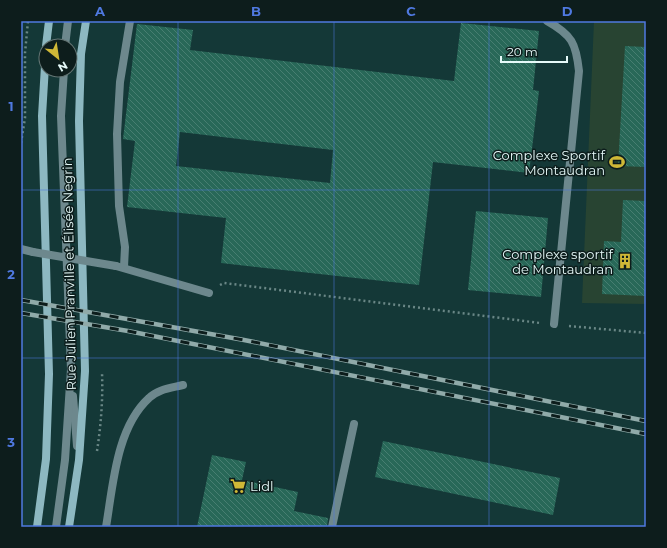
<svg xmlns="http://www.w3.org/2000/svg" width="667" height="548" font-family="Montserrat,sans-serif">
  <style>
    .green { fill: #284432 }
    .building { fill: url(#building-back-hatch); fill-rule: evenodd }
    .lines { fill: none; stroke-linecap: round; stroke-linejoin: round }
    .path { stroke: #6a8786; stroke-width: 2.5; stroke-dasharray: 2 3; stroke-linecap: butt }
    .lane { stroke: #6d888d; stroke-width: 8 }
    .street { stroke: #6d888d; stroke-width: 8 }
    .secondary { stroke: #8db8c1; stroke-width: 8 }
    .rail-casing { stroke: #90aaa9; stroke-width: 4.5 }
    .rail { stroke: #0d1d1c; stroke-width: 3; stroke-dasharray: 9; stroke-linecap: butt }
    .street-bridge { stroke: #6d888d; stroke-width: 8 }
    .grid { fill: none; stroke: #4f79e0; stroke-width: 1; stroke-opacity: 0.55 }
    .labels { text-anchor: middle; stroke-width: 3; stroke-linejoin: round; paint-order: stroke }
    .poi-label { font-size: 13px; fill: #e6faf9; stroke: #0d1d1c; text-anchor: end }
    .street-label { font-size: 13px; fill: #e6faf9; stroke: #0d1d1c }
    .neatline { fill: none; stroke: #4f79e0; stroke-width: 1.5 }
    .grid-label { font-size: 13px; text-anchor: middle; font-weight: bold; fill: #4f79e0 }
  </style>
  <defs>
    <pattern id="building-back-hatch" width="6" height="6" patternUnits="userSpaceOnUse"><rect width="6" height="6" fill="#286858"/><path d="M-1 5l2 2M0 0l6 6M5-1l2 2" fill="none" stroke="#477e71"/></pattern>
  </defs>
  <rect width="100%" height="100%" fill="#143837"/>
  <path class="green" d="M594 21H646V304L582 303Z"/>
  <g class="building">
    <path d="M461 23 539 31 533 90 539 91 529 173 433 162 419 285 221 263 226 218 127 207 135 141 123 139 137 24 193 30 190 50 454 81ZM180 132 333 150 330 183 176 166Z"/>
    <path d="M625 46 646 47V167L618 166Z"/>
    <path d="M623 200 646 201V296L602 294 604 241 621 242Z"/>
    <path d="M476 211 548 218 541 297 468 290Z"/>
    <path d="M383 441 560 478 553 515 375 477Z"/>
    <path d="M212 455 246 462 242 480 298 492 294 511 328 518 327 527H197Z"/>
  </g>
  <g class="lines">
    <g class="path">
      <path d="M21 143 25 118V53L28 21"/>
      <path d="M220 285 224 283 540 323"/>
      <path d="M569 326 646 333"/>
      <path d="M97 451C101 425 103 399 102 373"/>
    </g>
    <g class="lane">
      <path d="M547 21C572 35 576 43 579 71L554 324"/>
      <path d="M65 46 68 21"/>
      <path d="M124 267 125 247 119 206 117 134 120 82 130 21"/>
      <path d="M73 396 77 446"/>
      <path d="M56 527 65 460 71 369 61 116 64 70"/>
      <path d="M106 527C113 486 116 428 149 398 158 389 171 388 183 385"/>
      <path d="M332 527 354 424"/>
    </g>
    <g class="street">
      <path d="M21 249 33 252"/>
      <path d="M116 266 209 293"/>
    </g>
    <g class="secondary">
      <path d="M46 46 49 21"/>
      <path d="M37 527 46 459 49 374 42 116 46 49"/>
      <path d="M69 527 79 460 85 371 79 121 81 54 86 21"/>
    </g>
    <defs>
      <g id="rail">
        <path d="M21 300 244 340 646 421"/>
        <path d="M21 313 128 331 646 434"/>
      </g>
    </defs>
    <use href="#rail" class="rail-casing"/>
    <use href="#rail" class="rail"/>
    <path class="street-bridge" d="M33 252 116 266"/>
  </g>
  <path class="grid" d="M178 21V527M334 21V527M489 21V527M21 190H646M21 358H646"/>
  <defs>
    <symbol id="stadium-bare" viewBox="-9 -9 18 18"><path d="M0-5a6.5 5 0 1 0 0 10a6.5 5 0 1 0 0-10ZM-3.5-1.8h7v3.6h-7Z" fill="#cfb837" stroke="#0d1d1c" stroke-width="2.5" paint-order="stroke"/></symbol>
    <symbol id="building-bare" viewBox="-9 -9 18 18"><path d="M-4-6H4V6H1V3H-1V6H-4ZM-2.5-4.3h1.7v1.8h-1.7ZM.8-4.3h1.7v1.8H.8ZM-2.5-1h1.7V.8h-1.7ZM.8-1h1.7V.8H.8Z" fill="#cfb837" stroke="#0d1d1c" stroke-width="2.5" paint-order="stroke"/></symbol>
    <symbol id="supermarket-bare" viewBox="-9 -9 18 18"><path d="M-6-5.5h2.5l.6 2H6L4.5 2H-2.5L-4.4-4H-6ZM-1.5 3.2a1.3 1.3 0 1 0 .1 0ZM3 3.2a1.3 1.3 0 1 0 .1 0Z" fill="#cfb837" stroke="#0d1d1c" stroke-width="2.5" paint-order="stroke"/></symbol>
  </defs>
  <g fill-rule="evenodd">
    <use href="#stadium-bare" x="606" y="151" width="22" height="22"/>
    <use href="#building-bare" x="614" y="250" width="22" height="22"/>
    <use href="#supermarket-bare" x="227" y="475" width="22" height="22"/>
  </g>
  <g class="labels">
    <g class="poi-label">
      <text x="605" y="160">Complexe Sportif<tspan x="605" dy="15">Montaudran</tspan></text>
      <text x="613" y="259">Complexe sportif<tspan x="613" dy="15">de Montaudran</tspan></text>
      <text x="250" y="491" text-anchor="start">Lidl</text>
    </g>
    <g class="street-label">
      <text transform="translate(69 274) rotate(-91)" y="5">Rue Julien Pranville et Élisée Negrin</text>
    </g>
  </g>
  <rect width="667" height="548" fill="none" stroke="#0d1d1c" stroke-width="44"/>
  <g transform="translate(58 58) rotate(150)"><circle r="19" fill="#0d1d1c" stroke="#647574"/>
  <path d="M0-3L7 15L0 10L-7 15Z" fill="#cfb837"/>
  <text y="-6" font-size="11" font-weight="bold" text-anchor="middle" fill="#e6faf9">N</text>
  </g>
  <path d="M501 56v6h66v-6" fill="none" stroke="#e6faf9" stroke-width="2"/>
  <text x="507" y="56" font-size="12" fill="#e6faf9" stroke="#0d1d1c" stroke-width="3" paint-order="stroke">20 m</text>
  <rect x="22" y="22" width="623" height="504" class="neatline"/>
  <g class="grid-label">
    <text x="100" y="16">A</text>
    <text x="256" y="16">B</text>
    <text x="411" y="16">C</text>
    <text x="567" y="16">D</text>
    <text x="11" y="111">1</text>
    <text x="11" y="279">2</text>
    <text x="11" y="447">3</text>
  </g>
</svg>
